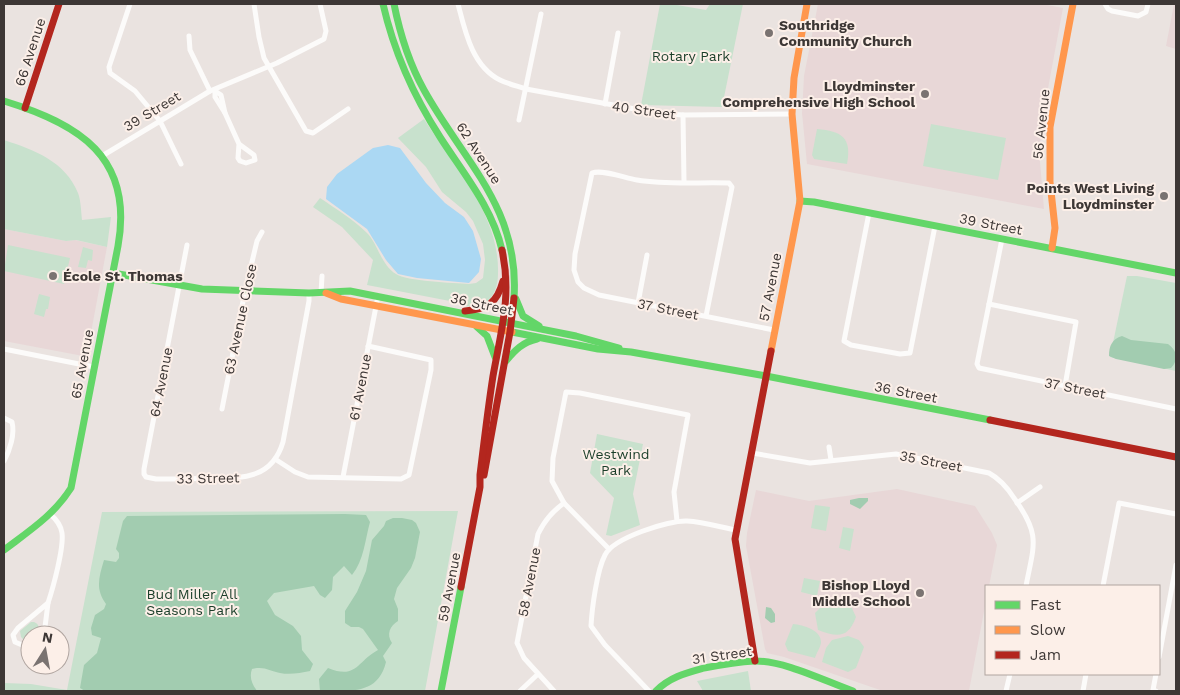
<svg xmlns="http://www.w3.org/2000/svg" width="1180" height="695" font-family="'Work Sans',sans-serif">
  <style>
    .education { fill: #e8d7d7 }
    .green { fill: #c8e1cd }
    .forest { fill: #a2ccb0 }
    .water { fill: #abd8f3 }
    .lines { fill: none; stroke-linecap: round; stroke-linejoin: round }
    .street { stroke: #fcfbfa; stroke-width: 5 }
    .fast { stroke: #63d668; stroke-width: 7 }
    .slow { stroke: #ff974d; stroke-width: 7 }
    .jam { stroke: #b3261e; stroke-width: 7 }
    .poi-dot { fill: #7a7371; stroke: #fcefe8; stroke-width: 2 }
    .labels { text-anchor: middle; stroke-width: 4; stroke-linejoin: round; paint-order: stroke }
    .poi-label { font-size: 14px; font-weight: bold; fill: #3d3735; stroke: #fcefe8; text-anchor: end }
    .street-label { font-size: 14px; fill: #3d3735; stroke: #fcefe8 }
    .park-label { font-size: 14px; fill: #1a3e29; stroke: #fcefe8 }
  </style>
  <rect width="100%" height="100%" fill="#eae3e0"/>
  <g class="education">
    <path d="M818 4H1042L1063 8 1041 126 1040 162 1044 209 807 164 802 113 804 76Z"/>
    <path d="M1174 4H1176V49L1166 46Z"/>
    <path d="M4 229 66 241 75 240 107 247 87 354 83 356 4 341Z"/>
    <path d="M897 489 975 506 992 533 997 545 989 586H986V601L969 691H883L784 657 767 653 765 649 746 546 747 533 756 490 809 501Z"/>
  </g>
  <g class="green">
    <path d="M660 4H671L706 10 710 4H743L722 107 641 105Z"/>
    <path d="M424 119C454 167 500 214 498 274 498 285 494 298 484 304 474 308 463 307 455 302L367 285 373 260 342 227 313 207 320 198C336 209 353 219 367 233 378 244 381 265 396 274 406 281 454 283 469 284L476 283 483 278 485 260 483 244 473 221 466 212 442 192 426 167 398 138Z"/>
    <path d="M931 124 1006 138 998 180 923 166Z"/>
    <path d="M817 129C842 131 852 138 847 164L814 159 812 155Z"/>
    <path d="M4 140C34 150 65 161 78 193 81 201 81 211 82 220L111 217 107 247 76 240 66 241 4 229Z"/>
    <path d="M8 245 70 258 64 284 4 271Z"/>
    <path d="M83 247 93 250 92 261 88 260 86 268 78 267Z"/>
    <path d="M1127 276H1137L1176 283V371L1110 357Z"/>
    <path d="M39 294 50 297 48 309H46L44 317 34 314Z"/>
    <path d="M597 434 643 444 633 494 640 525 611 536 606 535 614 498 590 473Z"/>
    <path d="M815 505 830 507 826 531 811 528Z"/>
    <path d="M458 511 425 691H4V683L31 684 67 690 102 512Z"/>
    <path d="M843 527 854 529 850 551 839 548Z"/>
    <path d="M804 578 820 581 817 596 801 592Z"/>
    <path d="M844 599 850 604 856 617C848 639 837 637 818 630L815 613 823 605Z"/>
    <path d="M31 622H34C40 624 39 629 38 635H30V641L24 640 21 637 20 631Z"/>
    <path d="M793 624C803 625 822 630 821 643 820 648 816 654 815 658L788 651 785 644Z"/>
    <path d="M848 636 859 640 864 647 856 668 848 672 822 662 826 648 832 640Z"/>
    <path d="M748 671 751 691H703L697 681Z"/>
  </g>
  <g class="forest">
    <path d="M1122 336 1131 340 1168 344C1177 350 1179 360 1171 368L1164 369 1116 359 1109 356C1109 346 1112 339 1122 336Z"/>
    <path d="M859 498H868V501L860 509 850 504V500Z"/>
    <path d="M345 514 366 515 370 522C365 540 364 560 352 575L344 566 333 577 332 590 325 598 320 595 314 586 274 593 267 601 275 615 293 626 301 636 302 650 313 664 310 671C300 673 290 675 280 673 269 671 265 666 252 669 249 677 252 684 257 691H85L80 688 84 665 97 653 101 638 92 635 91 628 95 615 104 609 106 604C95 589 99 577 104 560L116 562 119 558V553L116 549 123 521 127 516Z"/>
    <path d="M393 518H402L412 520 416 523 420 532 415 558 411 568 397 588 394 599 398 609V621C390 626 386 634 392 643L383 656 386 662C378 695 350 691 320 691L319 679 328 668C357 680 357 661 378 650L363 629 359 627H351L345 623V611L357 592 366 571 372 540 384 526 386 521Z"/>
    <path d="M766 607 771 608 775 614V622L771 623 765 618Z"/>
  </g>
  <path class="water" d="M388 145 400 148 426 183 445 203 464 217 473 231 481 259 479 272 469 283 417 278 398 274 386 260 367 229 326 199 327 187 337 174 373 148Z"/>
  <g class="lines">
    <g class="street">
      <path d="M130 4 109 67 110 73 135 91 160 121 181 164"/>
      <path d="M254 4 259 37 264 58 306 131 313 133 348 109"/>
      <path d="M458 4C465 31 472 66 500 80 508 84 517 86 526 89L657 113 683 115 792 114"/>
      <path d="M1105 4 1108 9 1112 11 1138 16 1146 12 1148 4"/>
      <path d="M189 36 190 50 210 91"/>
      <path d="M215 90V97L225 113"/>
      <path d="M215 91 221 95 225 113 239 144 238 158 240 161 246 163 255 160 254 155 239 144"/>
      <path d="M605 104 618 33"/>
      <path d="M683 115 684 182"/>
      <path d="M519 120 541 14"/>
      <path d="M102 156 210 91 277 63 324 39 326 31 320 4"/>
      <path d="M869 213 844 341 851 345 900 354 910 353 935 226"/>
      <path d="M1002 239 977 364 979 368 1176 409"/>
      <path d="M187 245 144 469V474L146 477 156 479C174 479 192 479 211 478 243 478 272 479 283 442L309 301V293"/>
      <path d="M321 293 322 276"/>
      <path d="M638 303 647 255"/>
      <path d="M989 304 1076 322 1065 386"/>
      <path d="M706 316 732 187 729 183C698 182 667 185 637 180 625 178 602 169 592 173L575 254 574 270 578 282 584 288 599 295 774 330"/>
      <path d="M4 349 94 367"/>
      <path d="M222 409 245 291 257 241 262 232"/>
      <path d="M4 418 12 422C15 434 10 450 4 461"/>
      <path d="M829 447 831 460"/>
      <path d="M752 453 810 463 896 454 989 473C1000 479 1007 487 1014 498 1041 535 1034 544 1026 586"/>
      <path d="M275 459 295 472 308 477 401 479 409 475 431 370V360L368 346"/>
      <path d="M343 477 378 296"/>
      <path d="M1017 503 1040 487"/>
      <path d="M609 549 564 503 552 481 553 458 566 392 580 393 688 415 674 492 677 521"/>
      <path d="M1103 586 1119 503 1176 514"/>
      <path d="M48 603C53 588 64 548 62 533 61 526 56 519 50 514"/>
      <path d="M30 647 22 645 15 642 13 635 18 628 48 603 44 635"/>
      <path d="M1159 657 1176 565"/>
      <path d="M1156 674 1153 690 1156 691"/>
      <path d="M520 691 538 674"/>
      <path d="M554 691 524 658 517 643 538 534C545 520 552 512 564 503"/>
      <path d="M649 691 605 645 591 626C592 608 597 570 605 555 613 538 669 520 687 521 704 522 720 527 736 530"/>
      <path d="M1006 691 1010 674"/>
      <path d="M1083 691 1086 674"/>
    </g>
    <g class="fast">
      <path d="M383 4C394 52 413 95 440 137 463 173 492 207 502 250"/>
      <path d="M394 4C400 34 409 63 424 90 464 162 520 208 514 298"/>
      <path d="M4 101C79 124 134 157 118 246L71 488C54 515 29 531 4 550"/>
      <path d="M800 201 814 202 1176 273"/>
      <path d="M113 273 202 289 309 293 350 291 576 336 619 348"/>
      <path d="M516 299 523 316 539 326"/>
      <path d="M477 327 487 336 495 357"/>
      <path d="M512 332 598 349 631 352 766 376 990 420"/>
      <path d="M506 361C515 350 523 342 537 339"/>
      <path d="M441 691 461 587"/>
      <path d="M656 691C670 677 686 673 704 668 720 665 737 662 754 661 783 660 825 681 853 691"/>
    </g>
    <g class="slow">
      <path d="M1052 248 1055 228 1050 182V127L1073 4"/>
      <path d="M326 293 341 299 512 332"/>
      <path d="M771 351 800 201 792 114 794 78 807 4"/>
    </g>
    <g class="jam">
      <path d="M25 108 59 4"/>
      <path d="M465 311C488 309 497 303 503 281"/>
      <path d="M990 420 1176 457"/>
      <path d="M484 475 510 332 514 298"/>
      <path d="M461 587 480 487V475C484 442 488 408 493 376 501 331 512 295 502 250"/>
      <path d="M755 661 735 539 771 351"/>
    </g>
  </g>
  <g class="poi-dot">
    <circle cx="769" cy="33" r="5"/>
    <circle cx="925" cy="94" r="5"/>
    <circle cx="1164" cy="196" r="5"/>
    <circle cx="53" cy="276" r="5"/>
    <circle cx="920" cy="593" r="5"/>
  </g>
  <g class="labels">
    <g class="poi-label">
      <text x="779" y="30" text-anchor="start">Southridge<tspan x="779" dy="16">Community Church</tspan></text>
      <text x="915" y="91">Lloydminster<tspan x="915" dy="16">Comprehensive High School</tspan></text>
      <text x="1154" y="193">Points West Living<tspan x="1154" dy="16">Lloydminster</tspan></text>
      <text x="63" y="281" text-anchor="start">École St. Thomas</text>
      <text x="910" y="590">Bishop Lloyd<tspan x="910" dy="16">Middle School</tspan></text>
    </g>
    <g class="street-label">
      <text transform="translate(30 52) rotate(-72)" y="5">66 Avenue</text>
      <text transform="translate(644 110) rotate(8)" y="5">40 Street</text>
      <text transform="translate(152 111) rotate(-31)" y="5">39 Street</text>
      <text transform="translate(1041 124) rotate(-84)" y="5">56 Avenue</text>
      <text transform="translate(479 153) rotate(57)" y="5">62 Avenue</text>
      <text transform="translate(991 224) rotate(11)" y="5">39 Street</text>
      <text transform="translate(770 287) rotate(-79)" y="5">57 Avenue</text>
      <text transform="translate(482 304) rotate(12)" y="5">36 Street</text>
      <text transform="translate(668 309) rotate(11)" y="5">37 Street</text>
      <text transform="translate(240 319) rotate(-78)" y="5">63 Avenue Close</text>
      <text transform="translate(82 364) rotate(-79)" y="5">65 Avenue</text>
      <text transform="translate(161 382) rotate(-79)" y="5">64 Avenue</text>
      <text transform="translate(360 387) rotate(-79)" y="5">61 Avenue</text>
      <text transform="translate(1075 388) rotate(11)" y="5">37 Street</text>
      <text transform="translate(906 392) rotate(11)" y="5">36 Street</text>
      <text transform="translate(931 461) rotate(11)" y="5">35 Street</text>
      <text transform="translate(208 478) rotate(-1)" y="5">33 Street</text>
      <text transform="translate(529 582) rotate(-79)" y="5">58 Avenue</text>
      <text transform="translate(449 587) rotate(-79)" y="5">59 Avenue</text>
      <text transform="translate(722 655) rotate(-8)" y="5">31 Street</text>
    </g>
    <g class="park-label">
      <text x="691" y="61">Rotary Park</text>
      <text x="616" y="459">Westwind<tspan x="616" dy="16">Park</tspan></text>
      <text x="192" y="599">Bud Miller All<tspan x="192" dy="16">Seasons Park</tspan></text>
    </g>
  </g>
  <rect width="1180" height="695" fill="none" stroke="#3d3735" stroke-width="10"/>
  <rect x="985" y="585" width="175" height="90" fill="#fcefe8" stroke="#b0a5a0"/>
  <rect x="995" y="601" width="25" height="8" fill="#63d668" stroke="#b0a5a0"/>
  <text x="1030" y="610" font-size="15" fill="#3d3735">Fast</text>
  <rect x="995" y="626" width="25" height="8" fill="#ff974d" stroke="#b0a5a0"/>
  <text x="1030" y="635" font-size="15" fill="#3d3735">Slow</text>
  <rect x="995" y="651" width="25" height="8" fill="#b3261e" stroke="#b0a5a0"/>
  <text x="1030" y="660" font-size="15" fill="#3d3735">Jam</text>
  <g transform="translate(45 650) rotate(11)"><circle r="24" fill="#fcefe8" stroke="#b0a5a0"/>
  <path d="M0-4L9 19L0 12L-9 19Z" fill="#7a7371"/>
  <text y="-8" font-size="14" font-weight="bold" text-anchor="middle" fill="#3d3735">N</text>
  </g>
</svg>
